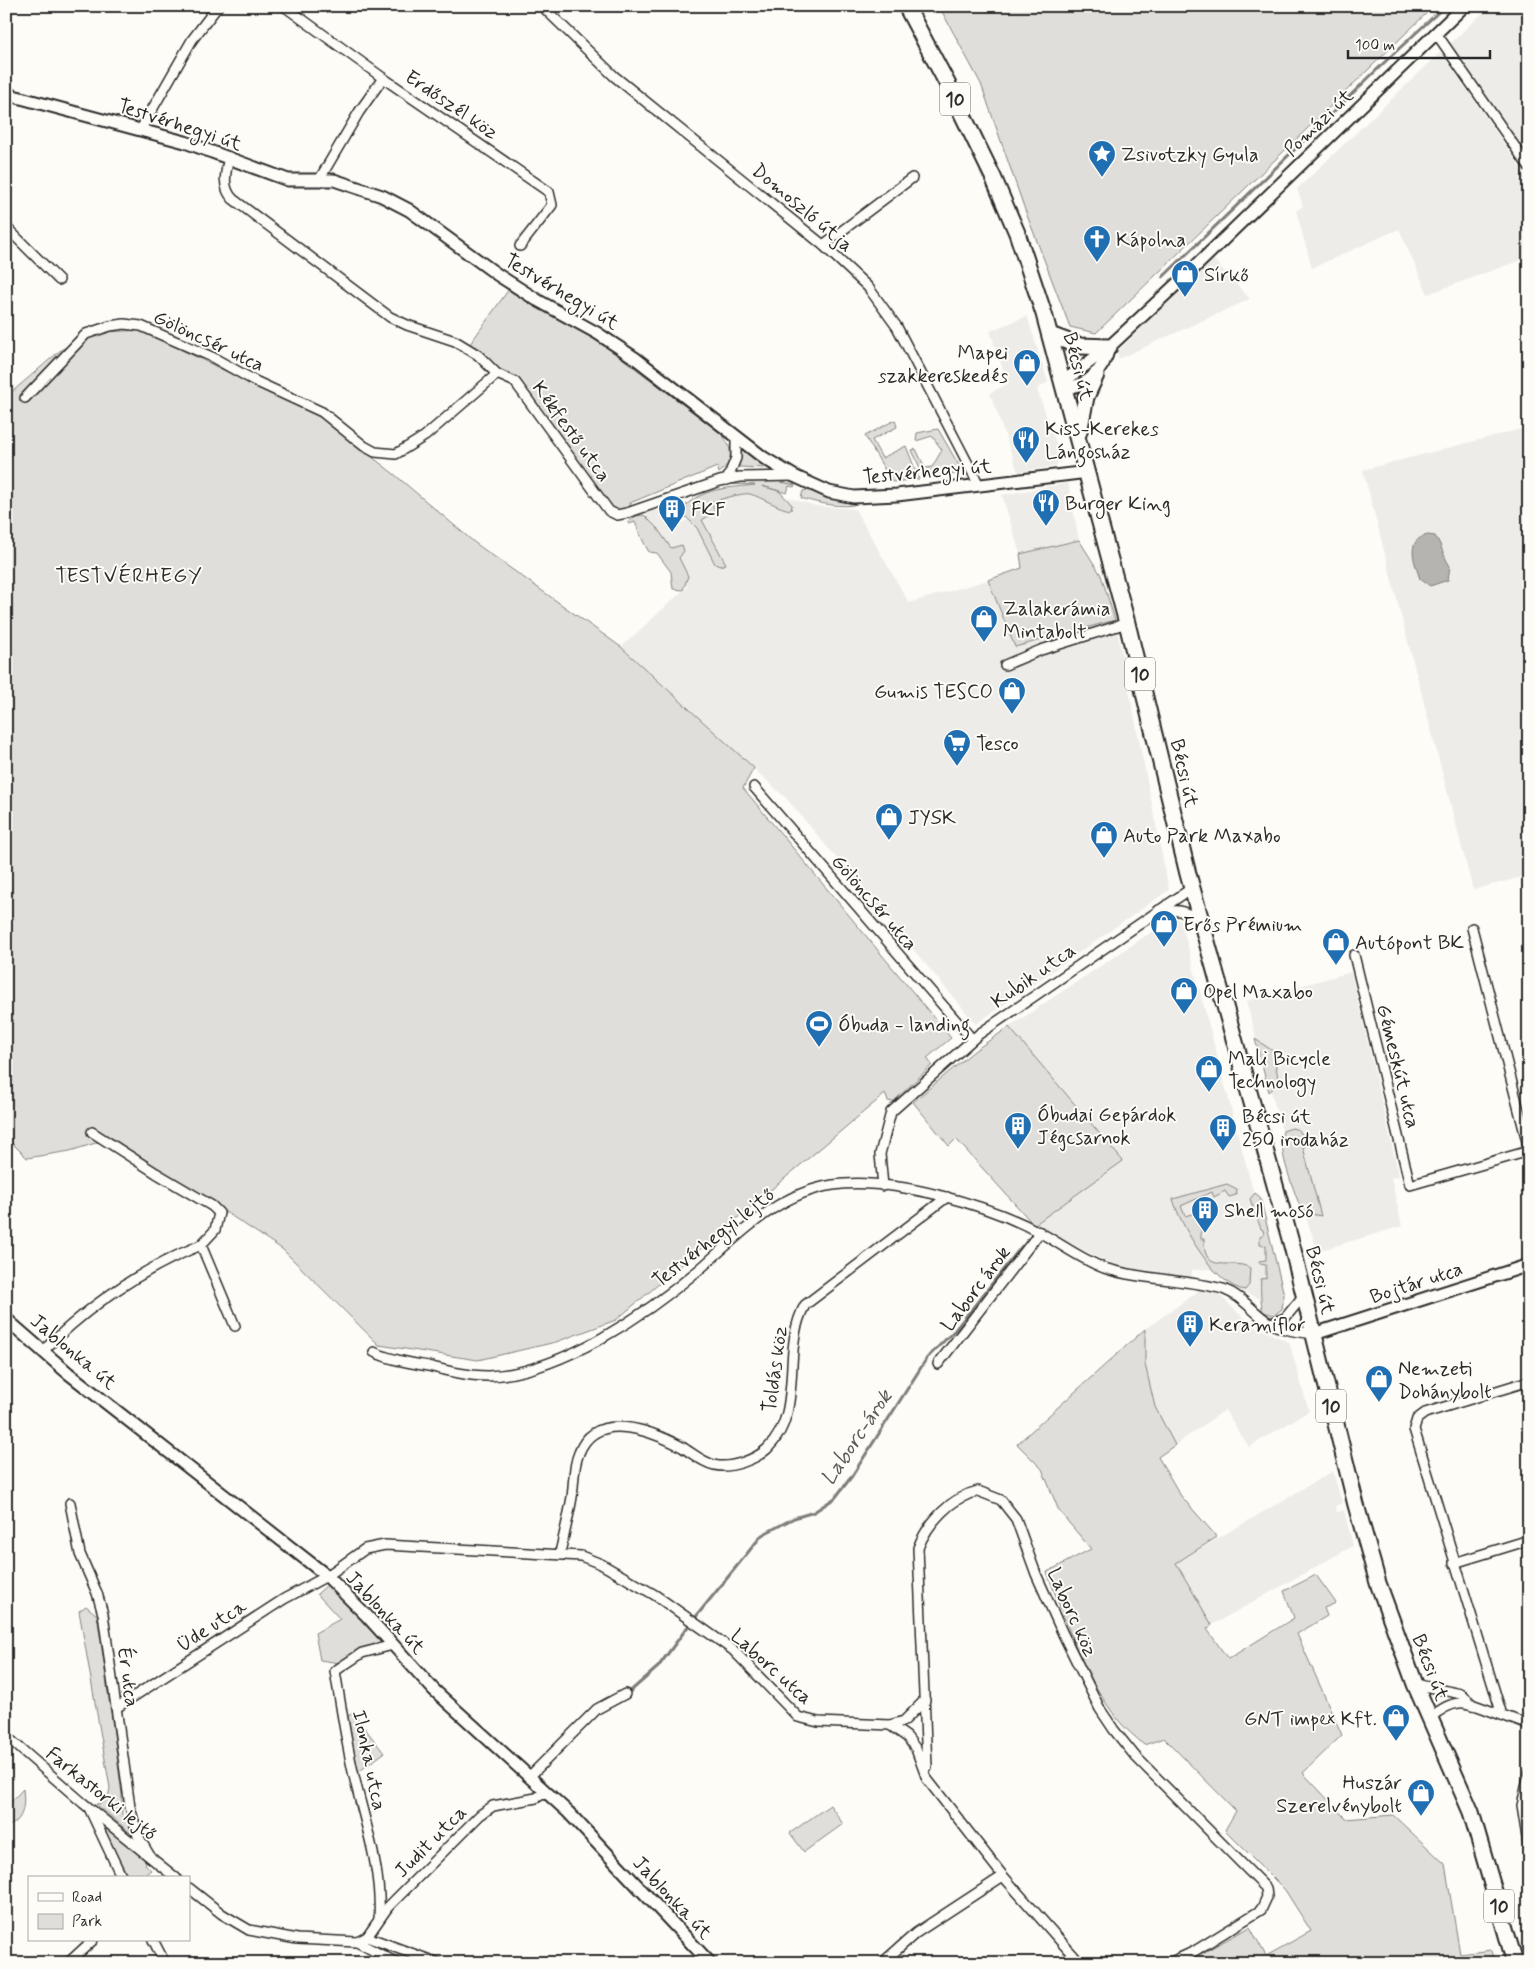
<svg xmlns="http://www.w3.org/2000/svg" width="1535" height="1969" font-family="Mynerve,sans-serif">
  <style>
    .built { fill: #edece8 }
    .green { fill: #dfdeda; stroke: #858482 }
    .water { fill: #b5b4b1; stroke: #7e7d7b }
    .lines { fill: none; stroke-linecap: round; stroke-linejoin: round }
    .stream { stroke: #7e7d7b; stroke-width: 3 }
    .minor-casing { stroke: #2b2b2b; stroke-width: 12 }
    .tertiary-casing { stroke: #2b2b2b; stroke-width: 15 }
    .primary-casing { stroke: #2b2b2b; stroke-width: 19 }
    .minor { stroke: #fdfcf7; stroke-width: 9 }
    .tertiary { stroke: #fdfcf7; stroke-width: 11 }
    .primary { stroke: #fdfcf7; stroke-width: 15 }
    .labels { text-anchor: middle; stroke-width: 4; stroke-linejoin: round; paint-order: stroke }
    .shield { fill: #fdfcf7; stroke: #6a6a68; stroke-width: 1 }
    .shield-label { font-size: 19px; font-weight: bold; fill: #2b2b2b }
    .street-label { font-size: 20px; fill: #2b2b2b; stroke: #fdfcf7 }
    .poi-label { font-size: 20px; fill: #2b2b2b; stroke: #fdfcf7; text-anchor: start }
    .neighbourhood-label { font-size: 21px; letter-spacing: 1px; fill: #2b2b2b; stroke: #fdfcf7 }
    .water-label { font-size: 21px; font-style: italic; fill: #5b5b5a; stroke: #fdfcf7 }
  </style>
  <rect width="100%" height="100%" fill="#fdfcf7"/>
  <filter id="ink" filterUnits="userSpaceOnUse"><feTurbulence type="fractalNoise" baseFrequency=".02" numOctaves="2"/><feDisplacementMap in="SourceGraphic" scale="10" xChannelSelector="R" yChannelSelector="G"/><feConvolveMatrix kernelMatrix="1 2 1 2 8 2 1 2 1" color-interpolation-filters="sRGB"/></filter>
  <g filter="url(#ink)">
    <g class="built">
      <path d="M1490 6H1529V158L1450 44Z"/>
      <path d="M1441 52 1529 180V257L1428 294 1399 229 1312 268 1296 211 1303 206 1297 189Z"/>
      <path d="M1212 258 1250 299 1118 359V351Z"/>
      <path d="M1027 316 1048 382 1037 389 1060 455 1056 466 1018 472 990 393 1008 384 990 331Z"/>
      <path d="M1529 427V875L1473 890 1363 470Z"/>
      <path d="M1068 483 1079 540 1020 554 1002 495Z"/>
      <path d="M753 487 816 506 855 509 909 603 988 580 1015 647 1115 620 1169 890 976 1024 787 799 621 647 687 587 645 513 655 508H663L671 523 674 521 677 525 695 516 690 507Z"/>
      <path d="M1174 917 1181 921 1281 1295 1271 1299H1260L1236 1289 1211 1269 1192 1270V1278L1119 1268 1034 1225 1123 1161 1009 1027Z"/>
      <path d="M1351 972 1399 1176 1391 1178 1402 1226 1318 1251 1307 1221 1246 1001Z"/>
      <path d="M1200 1290 1216 1292 1250 1324 1289 1342 1309 1411 1249 1447 1225 1410 1175 1445 1155 1407 1145 1364V1329Z"/>
      <path d="M1333 1471 1342 1503 1335 1506 1337 1512 1344 1510 1353 1546 1212 1625 1176 1563Z"/>
    </g>
    <g class="green">
      <path d="M939 6H1434L1096 333 1070 327 1025 210 981 84Z"/>
      <path d="M509 289 593 336 719 432C733 445 735 461 719 473L717 467 630 503 631 507 618 510 611 509 502 372 470 344Z"/>
      <path d="M141 330 322 418 394 474 475 543 621 647 754 768 743 788 951 1038 927 1058 932 1065 893 1102 888 1101 885 1094 616 1320 556 1342 478 1360 379 1345 282 1249 112 1138 70 1151 27 1158 6 1137V397L62 349 106 332Z"/>
      <path d="M895 420 897 427 872 440 882 458 906 446 919 479 892 482 865 436Z"/>
      <path d="M938 429 961 469 956 474 924 477 912 450 916 449 925 468 932 467 942 450 932 436 916 441 917 433Z"/>
      <path d="M742 448 766 466 764 468 739 467Z"/>
      <path d="M773 480 795 485 794 487 789 486 787 493 762 486 779 491 792 505 791 510C780 509 761 497 750 494 744 492 719 500 711 502L715 512 702 520 726 564 720 566 715 564 697 528 685 516 686 505C707 487 730 488 755 485L726 484 740 481Z"/>
      <path d="M807 490 821 495 858 503C848 510 812 502 801 498L803 491Z"/>
      <path d="M644 515 657 528 671 548 682 545 684 551 679 558 688 576 683 590 673 589 671 572 657 553 649 552C643 542 639 532 635 522L629 524 628 522 636 516Z"/>
      <path d="M1079 540 1101 575 1115 620 1015 647 988 580 1022 568 1020 554Z"/>
      <path d="M1009 1027 1123 1161 1034 1225 956 1139 949 1146 913 1102 974 1051Z"/>
      <path d="M1255 1039 1273 1051 1279 1083 1269 1092Z"/>
      <path d="M1292 1128 1299 1130 1304 1138 1308 1137 1310 1144 1303 1147 1321 1216 1302 1212C1295 1192 1277 1151 1283 1131Z"/>
      <path d="M1227 1184 1237 1189 1236 1195 1229 1197 1225 1191 1214 1197 1212 1192 1181 1206 1185 1216 1198 1212 1201 1214V1239H1204C1203 1277 1232 1257 1250 1268L1249 1285 1245 1290C1216 1287 1180 1225 1173 1199Z"/>
      <path d="M1255 1193 1260 1197 1284 1295 1282 1309 1274 1315 1263 1312C1261 1309 1260 1282 1261 1279L1266 1278V1265L1260 1264 1259 1261 1266 1260V1246L1260 1244V1237L1264 1235 1263 1230 1261 1229 1250 1199Z"/>
      <path d="M1145 1329V1364L1155 1407 1175 1445 1158 1457 1181 1496 1217 1537 1176 1563 1212 1625 1207 1629 1228 1659 1294 1618 1284 1591 1316 1575 1336 1603 1324 1608 1327 1616 1297 1634 1342 1735 1303 1773 1346 1819 1393 1815 1445 1864 1460 1954 1491 1950 1494 1963H1184L1250 1927 1266 1956 1311 1931 1285 1890 1225 1830 1236 1811 1164 1738 1144 1745C1136 1737 1126 1730 1119 1721 1084 1677 1066 1623 1047 1572L1091 1549 1059 1511 1042 1469 1017 1444Z"/>
      <path d="M327 1585 384 1644 340 1663 320 1660 315 1633 340 1619 317 1594Z"/>
      <path d="M86 1606 97 1615 116 1749 122 1795V1815L134 1832 133 1835 96 1804C107 1803 108 1798 110 1788L79 1611Z"/>
      <path d="M353 1713 384 1753 357 1773 348 1716Z"/>
      <path d="M23 1789C25 1805 24 1822 6 1827V1804L8 1805Z"/>
      <path d="M830 1805 843 1824 804 1852 790 1833Z"/>
      <path d="M104 1825 111 1828 146 1861 145 1864 151 1870 140 1878H129L102 1827Z"/>
    </g>
    <path class="water" d="M1428 535 1435 536C1442 545 1443 556 1450 566L1448 580 1430 586 1420 579C1415 563 1404 540 1428 535Z"/>
    <g class="lines">
      <g class="stream">
        <path d="M1163 277 1390 57 1445 6"/>
        <path d="M694 1619 762 1535 794 1518 814 1512 835 1498 852 1476 927 1358 955 1330 1022 1246"/>
        <path d="M626 1695 658 1667 689 1625"/>
      </g>
      <defs>
        <g id="minor">
          <path d="M284 6 383 78 549 192 552 205 520 246"/>
          <path d="M542 6 614 76 823 245 868 287 897 327 979 485"/>
          <path d="M1436 33 1529 167"/>
          <path d="M141 129 192 40 218 6"/>
          <path d="M229 157C226 171 221 187 233 199L390 317 407 325 455 341 478 355 497 374 515 382 609 511 617 515 627 513 720 481 740 477 794 476"/>
          <path d="M319 180 359 112 383 78"/>
          <path d="M6 227 59 280"/>
          <path d="M823 245 912 178"/>
          <path d="M25 398 86 334 110 326 124 324 141 326 212 357 255 381 322 412 364 446 375 452 396 454 425 436 497 374"/>
          <path d="M727 480 736 458V438"/>
          <path d="M1005 665 1041 650 1127 623"/>
          <path d="M754 787 972 1039"/>
          <path d="M1159 910 1180 911 1200 918"/>
          <path d="M1472 928 1529 1149"/>
          <path d="M1354 955 1410 1185 1529 1151"/>
          <path d="M92 1132 156 1173 212 1206 219 1213 215 1230 201 1245 235 1326"/>
          <path d="M883 1186 880 1154 891 1112 979 1034 1192 888"/>
          <path d="M1271 1323 1285 1318 1304 1295"/>
          <path d="M42 1352C87 1307 142 1269 201 1245"/>
          <path d="M374 1352C390 1360 411 1363 428 1366 448 1371 468 1376 488 1376 560 1374 648 1313 701 1268 740 1234 778 1193 833 1185 892 1177 986 1204 1039 1232 1061 1244 1081 1259 1104 1268 1140 1280 1186 1279 1223 1289 1242 1296 1252 1311 1268 1322 1282 1330 1298 1332 1314 1334"/>
          <path d="M938 1364 1040 1232"/>
          <path d="M1529 1381 1425 1413 1417 1419 1414 1429 1502 1715 1529 1725"/>
          <path d="M70 1503 80 1554 97 1593 103 1614 130 1807 138 1836 150 1856"/>
          <path d="M560 1553C564 1534 569 1516 572 1497 574 1483 573 1466 579 1453 596 1409 652 1431 682 1447 692 1453 702 1462 714 1465 730 1469 755 1460 767 1449 806 1411 780 1349 805 1305L947 1197"/>
          <path d="M1454 1563 1529 1540"/>
          <path d="M1415 1684 1461 1694 1473 1705"/>
          <path d="M116 1708 284 1599 327 1576 365 1549 385 1545 581 1556 601 1564 655 1595 733 1650 798 1717 818 1722 890 1725 907 1737 916 1749 927 1779 1003 1876 1080 1963"/>
          <path d="M1430 1718C1459 1693 1469 1704 1502 1715"/>
          <path d="M890 1725 904 1721 925 1700"/>
          <path d="M6 1736 83 1803 176 1878"/>
          <path d="M927 1767 918 1548C927 1524 951 1497 978 1491L1001 1500 1016 1519 1036 1574 1063 1634 1100 1709 1114 1730 1135 1756 1266 1888 1267 1897 1261 1910 1193 1952 1169 1963"/>
          <path d="M1529 1773 1522 1806 1529 1850"/>
          <path d="M529 1777 597 1709 625 1694"/>
          <path d="M90 1810 122 1878"/>
          <path d="M189 1888 222 1914 249 1930 297 1939 357 1942 397 1963"/>
          <path d="M379 1919C382 1869 365 1824 354 1776 346 1742 341 1706 335 1671L362 1653 393 1645"/>
          <path d="M367 1937 438 1963"/>
          <path d="M153 1940 165 1963"/>
          <path d="M357 1942 367 1937 388 1907 480 1815 493 1806 536 1798 546 1792"/>
          <path d="M68 1963 93 1940"/>
          <path d="M882 1963 916 1933 1003 1876"/>
        </g>
        <g id="tertiary">
          <path d="M6 94 185 142 288 180H334L382 196 409 210 498 275 537 300 597 333 635 358 764 458 794 476 829 492 854 497 897 495 1088 472"/>
          <path d="M1063 382 1109 347 1196 266 1464 6"/>
          <path d="M1065 388C1089 386 1104 370 1109 347"/>
          <path d="M6 1319 68 1373 327 1576 367 1616 434 1690 568 1812 710 1963"/>
          <path d="M1314 1334 1529 1265"/>
        </g>
        <g id="primary">
          <path d="M906 6 948 85 993 177 1017 233 1044 314 1127 623 1188 874 1292 1246 1356 1505 1378 1583 1415 1684 1471 1812 1515 1963"/>
          <path d="M1050 335 1080 346 1109 347"/>
          <path d="M1079 432 1086 397 1096 375"/>
        </g>
      </defs>
      <use href="#minor" class="minor-casing"/>
      <use href="#tertiary" class="tertiary-casing"/>
      <use href="#primary" class="primary-casing"/>
      <use href="#minor" class="minor"/>
      <use href="#tertiary" class="tertiary"/>
      <use href="#primary" class="primary"/>
    </g>
  </g>
  <defs>
    <symbol id="sight-pin" viewBox="-11 -11 22 30"><path d="M0 17L-7.5 6A9.5 9.5 0 1 1 7.5 6Z" fill="#1f6fb2" stroke="#fdfcf7"/><path d="M0-6L1.8-2.2L6-1.7L2.9 1.2L3.7 5.4L0 3.3L-3.7 5.4L-2.9 1.2L-6-1.7L-1.8-2.2Z" fill="#fff"/></symbol>
    <symbol id="church-pin" viewBox="-11 -11 22 30"><path d="M0 17L-7.5 6A9.5 9.5 0 1 1 7.5 6Z" fill="#1f6fb2" stroke="#fdfcf7"/><path d="M-1.2-6h2.4v3.5h3.3v2.4h-3.3V6h-2.4V-.1h-3.3v-2.4h3.3Z" fill="#fff"/></symbol>
    <symbol id="shop-pin" viewBox="-11 -11 22 30"><path d="M0 17L-7.5 6A9.5 9.5 0 1 1 7.5 6Z" fill="#1f6fb2" stroke="#fdfcf7"/><path d="M-5-2.5h2.3a2.7 3.5 0 0 1 5.4 0H5L5.5 6h-11ZM-1.5-2.5h3a1.5 2.3 0 0 0-3 0Z" fill="#fff"/></symbol>
    <symbol id="restaurant-pin" viewBox="-11 -11 22 30"><path d="M0 17L-7.5 6A9.5 9.5 0 1 1 7.5 6Z" fill="#1f6fb2" stroke="#fdfcf7"/><path d="M-5-6h1v4h1v-4h1v4h1v-4h1v5L-1.5 .5V6h-2V.5L-5-1ZM5-6V6H3V1.5H1.5Q1.5-4 5-6Z" fill="#fff"/></symbol>
    <symbol id="building-pin" viewBox="-11 -11 22 30"><path d="M0 17L-7.5 6A9.5 9.5 0 1 1 7.5 6Z" fill="#1f6fb2" stroke="#fdfcf7"/><path d="M-4-6H4V6H1V3H-1V6H-4ZM-2.5-4.3h1.7v1.8h-1.7ZM.8-4.3h1.7v1.8H.8ZM-2.5-1h1.7V.8h-1.7ZM.8-1h1.7V.8H.8Z" fill="#fff"/></symbol>
    <symbol id="supermarket-pin" viewBox="-11 -11 22 30"><path d="M0 17L-7.5 6A9.5 9.5 0 1 1 7.5 6Z" fill="#1f6fb2" stroke="#fdfcf7"/><path d="M-6-5.5h2.5l.6 2H6L4.5 2H-2.5L-4.4-4H-6ZM-1.5 3.2a1.3 1.3 0 1 0 .1 0ZM3 3.2a1.3 1.3 0 1 0 .1 0Z" fill="#fff"/></symbol>
    <symbol id="stadium-pin" viewBox="-11 -11 22 30"><path d="M0 17L-7.5 6A9.5 9.5 0 1 1 7.5 6Z" fill="#1f6fb2" stroke="#fdfcf7"/><path d="M0-5a6.5 5 0 1 0 0 10a6.5 5 0 1 0 0-10ZM-3.5-1.8h7v3.6h-7Z" fill="#fff"/></symbol>
  </defs>
  <g fill-rule="evenodd">
    <use href="#sight-pin" x="1086" y="138" width="32" height="43"/>
    <use href="#church-pin" x="1081" y="223" width="32" height="43"/>
    <use href="#shop-pin" x="1169" y="258" width="32" height="43"/>
    <use href="#shop-pin" x="1011" y="347" width="32" height="43"/>
    <use href="#restaurant-pin" x="1010" y="424" width="32" height="43"/>
    <use href="#restaurant-pin" x="1030" y="487" width="32" height="43"/>
    <use href="#building-pin" x="656" y="493" width="32" height="43"/>
    <use href="#shop-pin" x="968" y="603" width="32" height="43"/>
    <use href="#shop-pin" x="996" y="675" width="32" height="43"/>
    <use href="#supermarket-pin" x="941" y="727" width="32" height="43"/>
    <use href="#shop-pin" x="873" y="801" width="32" height="43"/>
    <use href="#shop-pin" x="1088" y="819" width="32" height="43"/>
    <use href="#shop-pin" x="1148" y="908" width="32" height="43"/>
    <use href="#shop-pin" x="1320" y="926" width="32" height="43"/>
    <use href="#shop-pin" x="1168" y="975" width="32" height="43"/>
    <use href="#stadium-pin" x="803" y="1008" width="32" height="43"/>
    <use href="#shop-pin" x="1193" y="1053" width="32" height="43"/>
    <use href="#building-pin" x="1002" y="1110" width="32" height="43"/>
    <use href="#building-pin" x="1207" y="1112" width="32" height="43"/>
    <use href="#building-pin" x="1189" y="1194" width="32" height="43"/>
    <use href="#building-pin" x="1174" y="1308" width="32" height="43"/>
    <use href="#shop-pin" x="1363" y="1363" width="32" height="43"/>
    <use href="#shop-pin" x="1380" y="1702" width="32" height="43"/>
    <use href="#shop-pin" x="1405" y="1777" width="32" height="43"/>
  </g>
  <g class="labels">
    <g class="shield">
      <rect x="940" y="82.5" width="30" height="33" rx="4"/>
      <rect x="1125" y="657.5" width="30" height="33" rx="4"/>
      <rect x="1316" y="1389.5" width="30" height="33" rx="4"/>
      <rect x="1484" y="1889.5" width="30" height="33" rx="4"/>
    </g>
    <g class="shield-label">
      <text x="955" y="106">10</text>
      <text x="1140" y="681">10</text>
      <text x="1331" y="1413">10</text>
      <text x="1499" y="1913">10</text>
    </g>
    <g class="street-label">
      <text transform="translate(452 104) rotate(34)" y="7">Erdőszél köz</text>
      <text transform="translate(1318 122) rotate(-44)" y="7">Pomázi út</text>
      <text transform="translate(180 124) rotate(18)" y="7">Testvérhegyi út</text>
      <text transform="translate(803 207) rotate(40)" y="7">Domoszló útja</text>
      <text transform="translate(562 291) rotate(31)" y="7">Testvérhegyi út</text>
      <text transform="translate(209 340) rotate(25)" y="7">Gölöncsér utca</text>
      <text transform="translate(1079 366) rotate(75)" y="7">Bécsi út</text>
      <text transform="translate(572 431) rotate(54)" y="7">Kékfestő utca</text>
      <text transform="translate(927 471) rotate(-5)" y="7">Testvérhegyi út</text>
      <text transform="translate(1185 773) rotate(77)" y="7">Bécsi út</text>
      <text transform="translate(875 902) rotate(49)" y="7">Gölöncsér utca</text>
      <text transform="translate(1033 975) rotate(-35)" y="7">Kubik utca</text>
      <text transform="translate(1399 1066) rotate(76)" y="7">Gémeskút utca</text>
      <text transform="translate(713 1237) rotate(-38)" y="7">Testvérhegyi lejtő</text>
      <text transform="translate(1321 1280) rotate(76)" y="7">Bécsi út</text>
      <text transform="translate(1416 1282) rotate(-18)" y="7">Bojtár utca</text>
      <text transform="translate(975 1288) rotate(-53)" y="7">Laborc árok</text>
      <text transform="translate(74 1351) rotate(40)" y="7">Jablonka út</text>
      <text transform="translate(774 1369) rotate(-82)" y="7">Toldás köz</text>
      <text transform="translate(386 1612) rotate(47)" y="7">Jablonka út</text>
      <text transform="translate(1073 1612) rotate(66)" y="7">Laborc köz</text>
      <text transform="translate(211 1625) rotate(-33)" y="7">Üde utca</text>
      <text transform="translate(772 1666) rotate(42)" y="7">Laborc utca</text>
      <text transform="translate(1431 1667) rotate(69)" y="7">Bécsi út</text>
      <text transform="translate(129 1677) rotate(82)" y="7">Ér utca</text>
      <text transform="translate(370 1760) rotate(78)" y="7">Ilonka utca</text>
      <text transform="translate(102 1793) rotate(39)" y="7">Farkastorki lejtő</text>
      <text transform="translate(430 1841) rotate(-45)" y="7">Judit utca</text>
      <text transform="translate(673 1897) rotate(47)" y="7">Jablonka út</text>
    </g>
    <g class="poi-label">
      <text x="1121" y="161">Zsivotzky Gyula</text>
      <text x="1116" y="246">Kápolna</text>
      <text x="1204" y="281">Sírkő</text>
      <text x="1008" y="359" text-anchor="end">Mapei<tspan x="1008" dy="23">szakkereskedés</tspan></text>
      <text x="1045" y="435">Kiss-Kerekes<tspan x="1045" dy="23">Lángosház</tspan></text>
      <text x="1065" y="510">Burger King</text>
      <text x="691" y="516">FKF</text>
      <text x="1003" y="615">Zalakerámia<tspan x="1003" dy="23">Mintabolt</tspan></text>
      <text x="993" y="698" text-anchor="end">Gumis TESCO</text>
      <text x="976" y="750">Tesco</text>
      <text x="908" y="824">JYSK</text>
      <text x="1123" y="842">Auto Park Maxabo</text>
      <text x="1183" y="931">Erős Prémium</text>
      <text x="1355" y="949">Autópont BK</text>
      <text x="1203" y="998">Opel Maxabo</text>
      <text x="838" y="1031">Óbuda - landing</text>
      <text x="1228" y="1065">Mali Bicycle<tspan x="1228" dy="23">Technology</tspan></text>
      <text x="1037" y="1121">Óbudai Gepárdok<tspan x="1037" dy="23">Jégcsarnok</tspan></text>
      <text x="1242" y="1123">Bécsi út<tspan x="1242" dy="23">250 irodaház</tspan></text>
      <text x="1224" y="1217">Shell mosó</text>
      <text x="1209" y="1331">Keramiflor</text>
      <text x="1398" y="1375">Nemzeti<tspan x="1398" dy="23">Dohánybolt</tspan></text>
      <text x="1377" y="1725" text-anchor="end">GNT impex Kft.</text>
      <text x="1402" y="1789" text-anchor="end">Huszár<tspan x="1402" dy="23">Szerelvénybolt</tspan></text>
    </g>
    <g class="neighbourhood-label">
      <text x="129" y="582">TESTVÉRHEGY</text>
    </g>
    <g class="water-label">
      <text transform="translate(856 1437) rotate(-56)" y="7">Laborc-árok</text>
    </g>
  </g>
  <rect width="1535" height="1969" fill="none" stroke="#fdfcf7" stroke-width="25"/>
  <rect x="12" y="12" width="1510" height="1944" fill="none" stroke="#2b2b2b" stroke-width="2" filter="url(#ink)"/>
  <rect x="28" y="1876" width="162" height="65" fill="#fdfcf7" stroke="#a9a8a5"/>
  <rect x="38" y="1893" width="25" height="8" fill="#fdfcf7" stroke="#a9a8a5"/>
  <text x="72" y="1902" font-size="15" fill="#2b2b2b">Road</text>
  <rect x="38" y="1914" width="25" height="15" fill="#dfdeda" stroke="#a9a8a5"/>
  <text x="72" y="1926" font-size="15" fill="#2b2b2b">Park</text>
  <path d="M1348 50v8h142v-8" fill="none" stroke="#2b2b2b" stroke-width="2.5"/>
  <text x="1355" y="50" font-size="15" fill="#2b2b2b" stroke="#fdfcf7" stroke-width="4" paint-order="stroke">100 m</text>
</svg>
